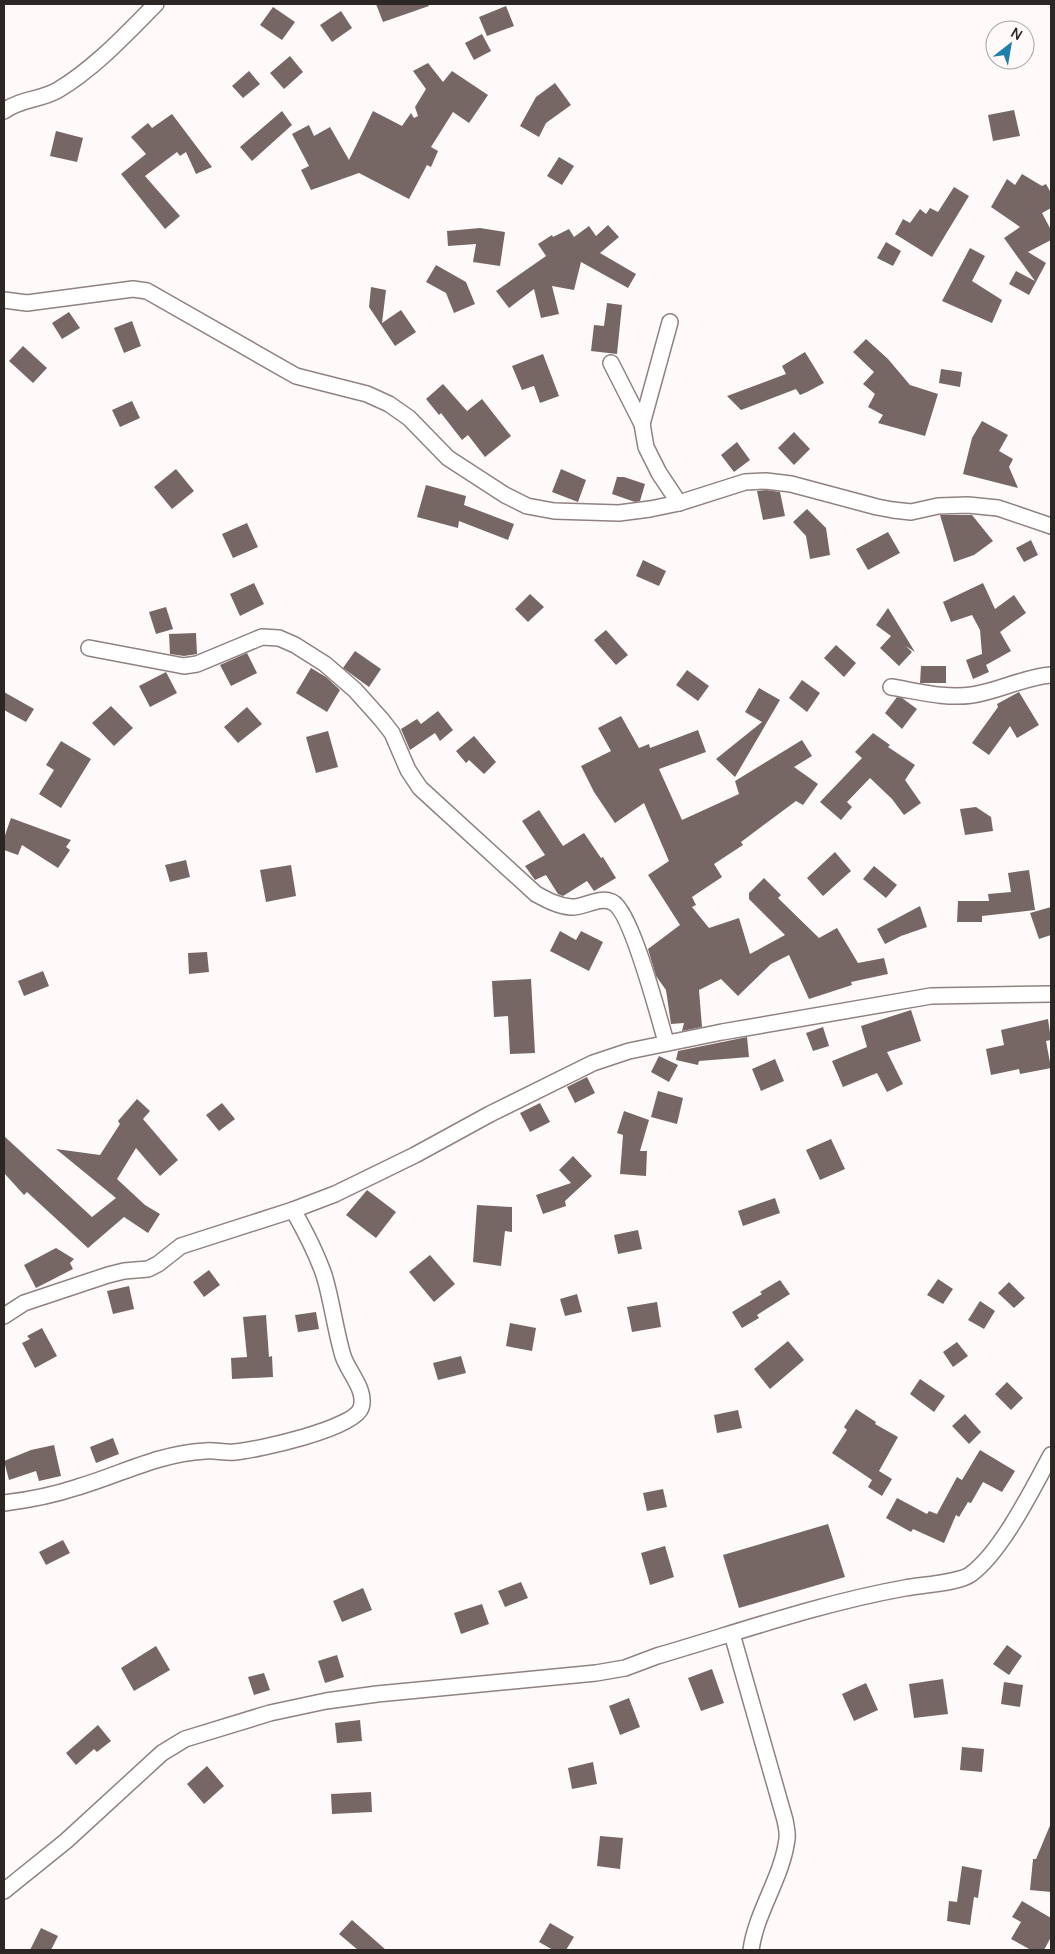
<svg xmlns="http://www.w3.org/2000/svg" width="1055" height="1954" font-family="Manrope,sans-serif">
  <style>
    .building { fill: #766765 }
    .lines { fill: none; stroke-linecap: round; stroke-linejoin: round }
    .street-casing { stroke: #918180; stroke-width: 18 }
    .street { stroke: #fff; stroke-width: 15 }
  </style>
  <rect width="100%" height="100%" fill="#fefafa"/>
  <g class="building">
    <path d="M376 4H428L429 6 383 22Z"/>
    <path d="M506 6 514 26 487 36 479 17Z"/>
    <path d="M273 7 295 22 282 40 260 25Z"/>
    <path d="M341 11 352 28 332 42 320 25Z"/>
    <path d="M482 34 491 51 474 60 465 43Z"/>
    <path d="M290 56 303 72 284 89 270 73Z"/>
    <path d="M428 63 443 82 452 71 488 95 469 123 453 112 431 147 438 151 431 167 427 165 409 199 359 173 311 190 301 170 309 166 292 134 309 125 314 136 330 127 349 160 373 111 402 126 411 113 414 118 418 116 415 107 426 89 413 71Z"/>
    <path d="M249 71 260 84 243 98 232 86Z"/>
    <path d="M555 83 571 105 546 123 539 137 520 126 536 97Z"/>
    <path d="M1014 110 1020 136 993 141 988 115Z"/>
    <path d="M282 111 292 125 252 161 240 147Z"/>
    <path d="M172 114 212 167 196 174 186 152 180 156 177 152 145 176 180 216 165 229 121 174 146 154 131 137 148 123 152 128Z"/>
    <path d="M56 131 83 138 77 162 50 156Z"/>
    <path d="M559 157 574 166 562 185 547 176Z"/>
    <path d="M1022 174 1042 186 1046 184 1051 193V208L1042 213 1051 230V240L1028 252 1046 263 1029 295 1009 284 1016 271 1035 281 1004 238 1020 227 991 207 1007 179 1015 185Z"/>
    <path d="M954 187 969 196 932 257 895 234 903 219 910 223 920 209 926 214 930 208 938 212Z"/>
    <path d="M608 225 619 237 600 253 636 274 628 288 581 262 574 290 552 286 559 314 541 318 534 289 509 308 496 291 546 256 538 244 552 235 553 237 569 229 574 237 589 226 596 236Z"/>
    <path d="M480 228 505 232 500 266 473 262 476 244 448 246 447 231Z"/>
    <path d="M886 242 901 251 893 266 877 258Z"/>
    <path d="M970 248 985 256 972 281 1002 300 992 323 942 301Z"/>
    <path d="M436 265 466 282 475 304 454 313 446 293 426 282Z"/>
    <path d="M371 287 386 290 382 323 401 310 416 332 395 346 369 307Z"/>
    <path d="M607 303 622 305 617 354 591 351 594 325 604 326Z"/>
    <path d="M69 312 80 328 62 339 52 323Z"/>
    <path d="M132 321 141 346 124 353 114 328Z"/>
    <path d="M866 339 888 359 910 385 938 394 925 436 878 423 883 415 868 407 875 394 863 384 874 372 853 352Z"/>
    <path d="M23 346 47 368 33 383 9 361Z"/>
    <path d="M805 352 824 383 807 392 800 395 796 389 741 410 727 396 786 374 782 366Z"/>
    <path d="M543 354 559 396 540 403 534 386 522 390 512 366Z"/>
    <path d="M941 369 962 372 960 387 939 383Z"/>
    <path d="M443 384 467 411 482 399 511 436 485 457 468 435 462 440 441 413 439 415 426 399Z"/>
    <path d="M132 401 140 418 120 427 112 410Z"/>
    <path d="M982 421 1008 435 999 451 1013 459 1009 467 1018 488 963 474 972 438Z"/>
    <path d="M794 432 810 449 794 465 778 448Z"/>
    <path d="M737 442 750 460 734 472 721 455Z"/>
    <path d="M176 469 194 491 172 509 154 487Z"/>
    <path d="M561 469 586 480 578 502 552 492Z"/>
    <path d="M617 477H624L645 484 640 501 635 502 612 494Z"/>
    <path d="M426 485 466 496 464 505 514 524 508 540 459 521 458 528 417 517Z"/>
    <path d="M766 490 780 492 785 516 763 520 757 491Z"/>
    <path d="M807 509 826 528 830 555 810 559 806 536 793 522Z"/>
    <path d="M940 515H972L993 541 974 555 954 562Z"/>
    <path d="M247 523 258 547 233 558 222 534Z"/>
    <path d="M888 532 900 553 868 570 856 549Z"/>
    <path d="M1031 540 1038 555 1024 562 1016 548Z"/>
    <path d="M643 560 666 571 659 586 636 576Z"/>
    <path d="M254 583 264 604 240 616 230 594Z"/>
    <path d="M983 583 995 609 1014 595 1026 613 1000 632 1011 651 986 665 989 672 973 679 966 660 982 654 980 630 972 615 951 622 943 602Z"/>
    <path d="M530 594 544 607 528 622 515 609Z"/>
    <path d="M166 607 173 629 156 634 149 612Z"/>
    <path d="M888 608 915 652 906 646 912 652 899 666 880 648 891 636 876 625Z"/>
    <path d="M606 630 628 655 616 665 594 640Z"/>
    <path d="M196 633 197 654 184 656 170 654 169 634Z"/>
    <path d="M836 645 856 663 844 677 824 658Z"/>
    <path d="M355 651 381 669 369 687 343 668Z"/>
    <path d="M247 653 257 673 231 686 220 665Z"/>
    <path d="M921 666H946V683H920Z"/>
    <path d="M311 668 326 677 340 690 327 712 296 693Z"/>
    <path d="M687 670 709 686 698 701 676 685Z"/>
    <path d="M166 672 177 693 150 707 139 686Z"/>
    <path d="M802 680 820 693 807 712 789 698Z"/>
    <path d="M759 688 780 700 735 777 716 759 762 722 745 712Z"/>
    <path d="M4 692 34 709 26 722 4 710Z"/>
    <path d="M1019 692 1039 725 1017 738 1010 726 989 755 972 743 998 707 997 704Z"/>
    <path d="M897 697 902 698 917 709 902 729 885 713Z"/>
    <path d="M111 706 133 728 114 746 92 723Z"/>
    <path d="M247 707 262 724 238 743 224 727Z"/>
    <path d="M438 711 453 730 440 741 435 733 410 750 401 729 417 719 421 724Z"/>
    <path d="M621 716 639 748 649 744 650 748 698 730 706 752 659 769 682 820 739 794 735 781 802 740 812 756 794 767 818 784 803 805 796 801 741 842 743 845 714 864 722 877 692 897 696 905 692 907 709 928 739 918 750 954 785 935 749 899V893L764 878 781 895 778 898 819 938 837 928 858 963 884 958 888 974 851 982 852 985 809 999 789 955 771 964 738 996 721 979 699 990 702 1027 682 1031 684 1023 671 1024 666 990 656 976 648 949 680 925 648 875 669 861 644 803 615 823 594 792 581 766 611 751 598 728Z"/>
    <path d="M328 731 338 767 316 773 306 737Z"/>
    <path d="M873 733 890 745 888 747 915 765 905 780 921 803 904 815 892 799 870 778 847 802 852 807 841 820 820 802 862 758 855 752Z"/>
    <path d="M474 736 496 762 484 774 469 760 466 763 456 751Z"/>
    <path d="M61 741 91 759 61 808 39 794 54 770 46 765Z"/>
    <path d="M976 807 991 817 993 831 965 835 960 809Z"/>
    <path d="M539 810 563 846 584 833 601 858 603 857 616 878 594 891 587 881 563 896 558 894 546 875 535 880 525 866 545 855 522 821Z"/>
    <path d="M11 818 71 840 66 847 70 850 58 868 22 845 18 855 4 850V838Z"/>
    <path d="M835 852 851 871 823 896 807 878Z"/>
    <path d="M186 860 190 877 170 882 165 865Z"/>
    <path d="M291 865 296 896 266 902 260 870Z"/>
    <path d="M874 866 897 885 886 898 863 879Z"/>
    <path d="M1029 870 1035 910 982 916V922H957L958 901H989L988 894 1011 892 1008 873Z"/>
    <path d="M920 906 927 927 901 936 885 944 877 929Z"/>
    <path d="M1051 907V935L1039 939 1030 913Z"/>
    <path d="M560 931 576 940 581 931 603 942 589 971 550 951Z"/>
    <path d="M207 952 209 972 189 974 188 953Z"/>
    <path d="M43 971 49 986 24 996 18 981Z"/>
    <path d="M531 979 535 1053 510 1054 508 1016 494 1017 492 981Z"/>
    <path d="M911 1010 921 1041 887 1052 903 1084 887 1092 877 1073 843 1087 832 1061 867 1047 861 1026Z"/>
    <path d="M1048 1019 1051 1040 1046 1041 1051 1068 1020 1074 1019 1069 991 1075 986 1049 1004 1045 1001 1030Z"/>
    <path d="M823 1027 829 1046 813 1051 806 1033Z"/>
    <path d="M747 1037 749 1057 699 1061 698 1065 676 1060 678 1051Z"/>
    <path d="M659 1056 678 1065 669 1082 651 1072Z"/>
    <path d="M775 1059 784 1081 761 1091 752 1069Z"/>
    <path d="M587 1077 595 1093 575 1103 567 1087Z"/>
    <path d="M658 1091 683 1098 677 1124 651 1117Z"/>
    <path d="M137 1099 150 1111 143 1119 178 1160 160 1176 136 1148 117 1179 145 1205 160 1214 148 1233 124 1217 88 1248 27 1192 24 1195 4 1173V1136L92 1217 116 1198 56 1149 100 1155 120 1124 118 1121Z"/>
    <path d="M222 1103 235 1119 219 1131 206 1115Z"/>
    <path d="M540 1103 550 1122 530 1132 520 1113Z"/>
    <path d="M624 1111 649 1120 640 1151H647L646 1176 620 1174 623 1135 617 1133Z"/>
    <path d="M831 1139 845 1169 820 1180 806 1150Z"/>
    <path d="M573 1156 592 1176 565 1201 566 1206 543 1214 536 1195 571 1183 559 1170Z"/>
    <path d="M367 1190 396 1212 376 1238 346 1215Z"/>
    <path d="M775 1198 780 1213 743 1226 738 1211Z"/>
    <path d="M477 1205 512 1207V1232L505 1231 501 1266 473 1262Z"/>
    <path d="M638 1230 642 1249 618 1254 614 1235Z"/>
    <path d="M56 1248 74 1259 70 1263 73 1269 36 1288 24 1265Z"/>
    <path d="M430 1255 455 1284 434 1302 409 1272Z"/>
    <path d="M209 1270 220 1285 204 1297 193 1282Z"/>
    <path d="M938 1279 953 1289 943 1304 927 1295Z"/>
    <path d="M780 1280 790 1294 757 1315 759 1318 742 1328 732 1312 762 1294 760 1292Z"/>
    <path d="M1009 1282 1025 1298 1014 1308 998 1293Z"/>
    <path d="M129 1286 134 1309 113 1314 107 1291Z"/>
    <path d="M577 1294 582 1312 565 1316 560 1299Z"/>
    <path d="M980 1301 995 1311 984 1329 968 1320Z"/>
    <path d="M657 1302 661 1327 632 1332 627 1307Z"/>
    <path d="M316 1312 319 1329 298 1332 295 1315Z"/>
    <path d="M266 1315 269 1357 272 1356 273 1377 232 1379 231 1358 247 1357 243 1317Z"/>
    <path d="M510 1323 536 1328 532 1351 506 1346Z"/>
    <path d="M42 1328 57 1356 35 1368 22 1343 30 1339 27 1336Z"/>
    <path d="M788 1341 804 1360 770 1389 754 1369Z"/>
    <path d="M957 1342 968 1356 953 1367 943 1352Z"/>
    <path d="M461 1356 466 1373 438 1380 433 1363Z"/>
    <path d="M920 1379 945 1396 934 1412 910 1394Z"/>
    <path d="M1007 1382 1023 1398 1011 1410 995 1394Z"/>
    <path d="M856 1409 876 1422 875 1424 898 1437 879 1471 892 1479 882 1496 868 1487 872 1480 832 1453 847 1430 844 1427Z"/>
    <path d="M738 1410 742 1428 717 1433 714 1415Z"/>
    <path d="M965 1414 981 1432 969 1444 952 1426Z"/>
    <path d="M113 1438 119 1454 96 1463 90 1447Z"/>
    <path d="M54 1445 61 1476 39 1481 36 1471 9 1480 4 1461 31 1450Z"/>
    <path d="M980 1450 1015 1471 1002 1492 983 1482 971 1503 968 1502 959 1517 956 1515 944 1543 913 1529 911 1532 886 1518 897 1498 927 1514 929 1511 937 1514 957 1477 962 1480Z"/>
    <path d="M663 1489 667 1507 647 1511 643 1493Z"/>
    <path d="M828 1524 845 1577 739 1608 723 1555Z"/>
    <path d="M63 1540 70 1553 46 1565 39 1552Z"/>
    <path d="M665 1546 674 1577 650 1585 641 1553Z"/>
    <path d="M521 1582 528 1598 505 1607 498 1591Z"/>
    <path d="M363 1588 372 1610 342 1622 333 1601Z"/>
    <path d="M482 1604 489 1624 461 1634 454 1613Z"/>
    <path d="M1007 1645 1022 1656 1009 1675 993 1664Z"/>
    <path d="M156 1646 170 1670 134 1691 121 1668Z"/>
    <path d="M337 1655 344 1677 325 1683 318 1661Z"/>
    <path d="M712 1669 724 1703 701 1711 688 1678Z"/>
    <path d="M264 1673 270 1690 254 1695 248 1677Z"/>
    <path d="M943 1679 948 1714 914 1718 909 1684Z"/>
    <path d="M1004 1682 1023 1685 1020 1707 1001 1704Z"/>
    <path d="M866 1683 878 1710 854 1721 842 1694Z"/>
    <path d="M629 1698 640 1727 620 1735 609 1706Z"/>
    <path d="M360 1720 362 1741 337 1743 335 1723Z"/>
    <path d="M98 1725 111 1741 97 1752 94 1749 76 1765 66 1753Z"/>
    <path d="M962 1747 984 1749 982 1772 960 1770Z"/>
    <path d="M593 1762 597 1784 572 1789 568 1768Z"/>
    <path d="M207 1766 224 1786 204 1804 187 1784Z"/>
    <path d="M371 1792 372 1812 332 1814 331 1794Z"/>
    <path d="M1051 1823V1892L1030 1890 1033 1859H1036Z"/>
    <path d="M600 1836 623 1838 620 1869 597 1866Z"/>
    <path d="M962 1866 982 1870 978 1898 974 1897 970 1925 947 1921 949 1901 957 1902Z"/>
    <path d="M1022 1901 1051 1918V1937L1044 1950H1031L1011 1939 1021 1922 1012 1917Z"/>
    <path d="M352 1920 386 1950H358L339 1934Z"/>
    <path d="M550 1923 574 1937 566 1950H553L539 1942Z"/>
    <path d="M41 1928 58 1936 51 1950H30Z"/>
  </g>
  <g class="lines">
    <defs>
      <g id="street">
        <path d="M4 111C20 99 41 100 58 90 95 68 126 34 156 4"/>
        <path d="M4 300 27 303 133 289 147 291 296 376 367 394 389 404 409 418 448 458 505 495 527 506 554 511 619 513 650 509 679 503 745 482 766 481 791 484 877 507 893 510 911 512 938 506 968 505 998 508 1051 526"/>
        <path d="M611 363 642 424 646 447 659 473 679 503"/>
        <path d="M642 424 670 322"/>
        <path d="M89 648 184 666 197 664 262 637 279 638 295 645 325 664 355 690 381 719 392 733 408 770 420 788 536 894C547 900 558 906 571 907 584 908 598 896 612 902 631 910 659 1018 666 1042"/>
        <path d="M891 687C917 691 945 699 972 695 999 691 1024 677 1051 675"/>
        <path d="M4 1316 24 1303 108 1275 124 1271 148 1269 158 1264 181 1246 293 1210 335 1194 415 1155 490 1114 593 1063 629 1051 722 1032 931 996 1051 994"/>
        <path d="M4 1503C29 1500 54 1495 78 1487 122 1474 157 1454 205 1451 215 1450 225 1453 235 1452 257 1450 354 1429 361 1408 367 1390 348 1372 343 1356 335 1329 332 1301 324 1275 316 1252 305 1231 293 1210"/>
        <path d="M732 1634 785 1820C786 1826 788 1833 787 1839 782 1878 756 1912 751 1950"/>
        <path d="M4 1891 66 1841 162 1753 185 1739 270 1713 326 1701 377 1694 596 1673 625 1668 657 1656C739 1632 821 1603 905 1588 920 1585 960 1583 971 1574 1002 1551 1032 1490 1051 1455"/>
      </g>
    </defs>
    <use href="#street" class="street-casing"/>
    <use href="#street" class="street"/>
  </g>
  <rect width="1055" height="1954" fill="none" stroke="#2c2625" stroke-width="10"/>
  <g transform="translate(1010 45) rotate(31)"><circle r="24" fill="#fefafa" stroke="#aaa5a5"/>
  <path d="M0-4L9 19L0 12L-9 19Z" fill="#1f7fab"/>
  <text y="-8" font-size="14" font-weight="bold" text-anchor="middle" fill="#2c2625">N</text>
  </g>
</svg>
